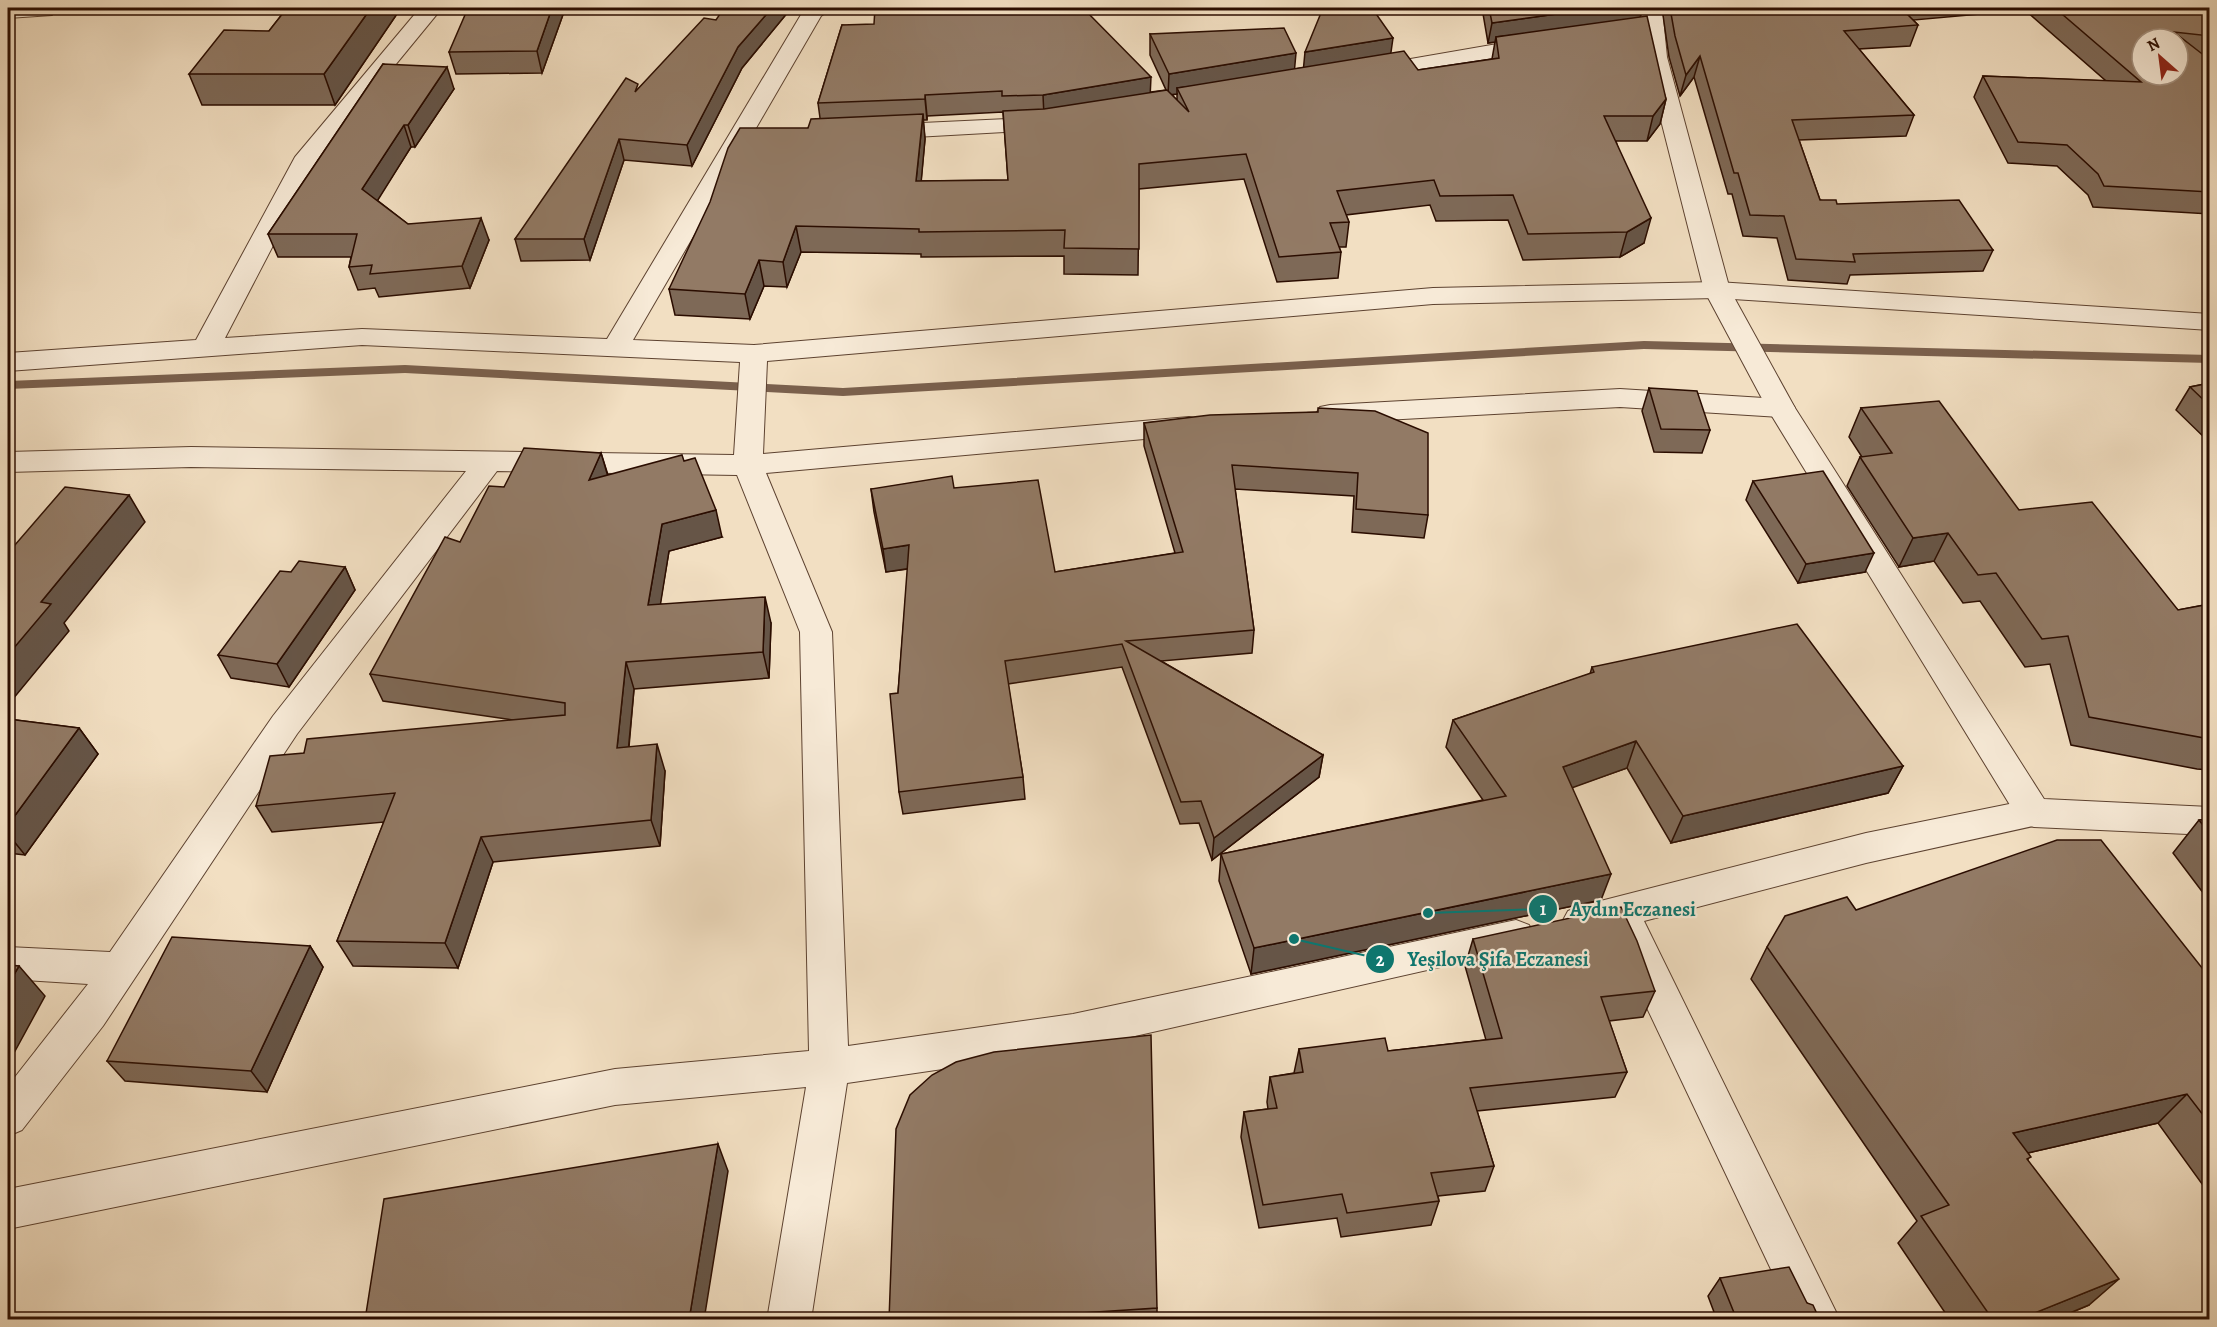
<svg xmlns="http://www.w3.org/2000/svg" width="2217" height="1327" font-family="Alegreya,serif">
  <style>
    .lines { fill: none; stroke-linecap: round; stroke-linejoin: round }
    .stream { fill: #7a604d; fill-rule: evenodd }
    .minor-casing { stroke: #5d4230; stroke-width: 2 }
    .tertiary-casing { stroke: #5d4230; stroke-width: 2 }
    .minor { fill: #f7ead7; fill-rule: evenodd }
    .tertiary { fill: #f7ead7; fill-rule: evenodd }
    .wall { fill: #7e6957; stroke: #2b0d00; stroke-width: 1.5; fill-rule: evenodd }
    .shaded-wall { fill: #665547; stroke: #2b0d00; stroke-width: 1.5 }
    .building { fill: #927a65; stroke: #2b0d00; stroke-width: 1.5; fill-rule: evenodd }
    .leader { fill: none; stroke: #0f766e; stroke-width: 2 }
    .callout-dot { fill: #0f766e; stroke: #f7ead7; stroke-width: 2 }
    .mark-label { font-size: 18px; text-anchor: middle; font-weight: bold; fill: #fff }
    .callout-label { font-size: 20px; text-anchor: middle; font-weight: bold; fill: #0f766e; stroke: #f7ead7; stroke-width: 4.5; stroke-linejoin: round; paint-order: stroke }
  </style>
  <rect width="100%" height="100%" fill="#f2dfc2"/>
  <filter id="stains"><feTurbulence type="fractalNoise" baseFrequency=".00333" numOctaves="4"/><feColorMatrix values="0 0 0 0 .2 0 0 0 0 .09 0 0 0 0 .02 0 0 0 .5 -.17"/></filter>
  <radialGradient id="worn" r=".72"><stop offset=".6" stop-color="#630" stop-opacity="0"/><stop offset="1" stop-color="#630" stop-opacity=".3"/></radialGradient>
  <g class="lines">
    <path class="stream" d="M1644 341 2210 355V363L1644 349 843 396 405 373 8 389V381L405 365 843 388Z"/>
    <defs>
      <g id="minor">
        <path d="M8 8H53L55 10 52 15 8 18Z"/>
        <path d="M420 8H442L318 159 225 338 362 329 607 339 805 8H832L821 16 633 340 754 345 1433 288 1717 282 2210 314V330L1717 298 1433 304 767 361 763 454 1189 417 1199 419 1203 426 1199 433 1189 435 766 473 832 632 848 1046 1073 1014 1516 920 1529 925 1535 936 1529 947 1073 1050 847 1083 811 1320H767L806 1087 615 1105 8 1229V1189L615 1069 809 1051 800 632 737 475 497 471 297 734 103 1026 22 1130 8 1136V1086L88 984 8 979V947L110 952 273 716 466 471 191 467 8 472V452L191 447 734 455 740 362 362 345 8 371V353L196 340 295 157Z"/>
        <path d="M1538 37 1546 39 1549 44 1546 49 1370 80 1362 78 1359 73 1362 68 1370 66Z"/>
        <path d="M1050 117 1058 119 1062 124 1058 129 879 139 871 137 867 132 871 127 879 125Z"/>
        <path d="M1620 389 1781 399 1791 402 1795 408 1791 414 1781 417 1620 407 1330 423 1320 421 1316 414 1320 407 1330 405Z"/>
        <path d="M2034 799 2047 803 2052 813 2047 823 1866 863 1644 921 1840 1320H1795L1610 930 1581 938 1568 933 1562 922 1568 911 1581 906 1866 833Z"/>
      </g>
      <path id="tertiary" d="M1640 8H1662L1667 57 1730 290 1795 408 2044 799 2210 807V835L2034 827 2021 823 1767 408 1704 290 1645 57Z"/>
    </defs>
    <use href="#minor" class="minor-casing"/>
    <use href="#tertiary" class="tertiary-casing"/>
    <use href="#minor" class="minor"/>
    <use href="#tertiary" class="tertiary"/>
  </g>
  <g class="wall">
    <path d="M287 8H401L335 105H202L189 74 269 31Z"/>
    <path d="M1482 8H1643L1640 17 1666 99 1660 124 1647 141H1616L1644 243 1620 257 1523 260 1508 220 1436 221 1430 205 1346 215 1349 222 1346 247H1339L1341 252 1338 278 1277 282 1244 179 1139 189 1138 275 1064 274V256L921 257V254L801 252 787 287 764 286 750 319 675 315 669 289 808 128 820 118 818 103 842 25 1151 92 1166 90 1150 55V34L1295 69 1391 54 1418 70 1492 59 1495 42 1488 43ZM1177 94V100L1172 95ZM1003 112 1008 180 921 181 925 139 923 120H927V116Z"/>
    <path d="M1662 8H2210V57H2205L2210 60V214L2093 207 2088 195 2057 166 2008 163 1974 97 1983 76 2106 81 2025 10 1913 20 1918 25 1910 46 1859 49 1914 115 1906 136 1799 140 1820 200 1993 250 1983 271 1850 275 1847 284 1788 280 1777 238 1743 236 1732 194H1728L1694 77 1680 96 1669 57Z"/>
    <path d="M565 9 542 73 456 74 449 52Z"/>
    <path d="M788 12 742 68 692 166 624 160 590 260 521 261 515 239 639 88 716 20Z"/>
    <path d="M383 64 454 89 415 147H411L377 200 408 224 489 240 470 288 379 297 375 288 358 290 349 267 351 257H278L268 234Z"/>
    <path d="M2210 383V443L2176 410 2190 387Z"/>
    <path d="M1649 388 1710 430 1702 453 1654 452 1642 411Z"/>
    <path d="M1861 408 2019 510 2178 610 2210 604V770L2197 769 2071 745 2050 664 2025 667 1980 601 1963 603 1934 561 1899 567 1847 486 1860 457H1862L1849 437Z"/>
    <path d="M1318 412 1428 515 1424 538 1352 532 1354 496 1235 489 1254 630 1252 653 1161 661 1323 755 1319 777 1212 860 1199 823 1180 824 1122 667 1008 684 1023 777 1025 799 903 814 899 792 898 693 908 569 886 572 874 512 871 489 954 488 1055 572 1175 553 1144 446V423Z"/>
    <path d="M601 453 608 475 722 537 669 551 660 604 771 623 769 678 634 689 629 747 665 771 660 846 493 862 458 968 353 966 337 941 384 822 272 832 256 806 304 753 513 720 383 701 370 674 460 542 504 487Z"/>
    <path d="M1753 481 1865 572 1798 583 1746 500Z"/>
    <path d="M345 567 355 590 289 687 231 678 218 655 291 572Z"/>
    <path d="M1592 667 1903 766 1888 793 1671 843 1627 768 1572 787 1601 900 1251 974 1219 881 1221 854 1483 800 1446 747 1453 720 1590 674Z"/>
    <path d="M8 719 79 728 98 754 25 855 8 853Z"/>
    <path d="M2210 819V902L2173 853 2199 820Z"/>
    <path d="M1856 910 2210 978V1195L2158 1123 2028 1153V1161L2089 1305 2053 1320H1950L1898 1243 1917 1221 1751 979 1767 947Z"/>
    <path d="M1473 939 1655 991 1643 1017 1609 1021 1627 1072 1615 1097 1477 1111 1494 1166 1485 1191 1438 1196 1439 1201 1431 1225 1341 1237 1337 1218 1259 1228 1241 1137 1244 1112 1268 1109 1267 1102 1270 1077 1294 1073 1299 1049 1388 1051 1486 1040 1465 966Z"/>
    <path d="M310 946 323 967 267 1092 125 1081 107 1061Z"/>
    <path d="M1720 1278 1807 1303 1818 1316 1829 1320H1717L1708 1296Z"/>
    <path d="M1157 1308V1320H889Z"/>
  </g>
  <g class="shaded-wall">
    <path d="M371 8H401L335 105 324 74Z"/>
    <path d="M552 8H564L565 9 542 73 537 51Z"/>
    <path d="M772 8H791L788 12 742 68 692 166 687 145 738 47Z"/>
    <path d="M1600 8H1643L1639 21 1496 37 1495 42 1488 43 1492 23Z"/>
    <path d="M1393 38 1390 59 1303 73 1305 52Z"/>
    <path d="M1296 53 1294 75 1177 88V94L1168 95 1169 74Z"/>
    <path d="M1700 56 1694 77 1680 96 1686 75Z"/>
    <path d="M447 67 454 89 415 147 408 125Z"/>
    <path d="M1151 77 1150 98 1044 116 1043 95Z"/>
    <path d="M925 95 927 116V120L925 99Z"/>
    <path d="M1666 99 1660 124 1647 141 1653 116Z"/>
    <path d="M923 114 925 139 919 206 916 181Z"/>
    <path d="M404 125 411 147 371 211 362 189Z"/>
    <path d="M619 139 624 160 590 260 584 239Z"/>
    <path d="M481 218 489 240 470 288 462 266Z"/>
    <path d="M1651 218 1644 243 1620 257 1627 232Z"/>
    <path d="M796 226 801 252 787 287 783 262Z"/>
    <path d="M759 260 764 286 750 319 745 294Z"/>
    <path d="M601 453 609 480H589Z"/>
    <path d="M129 495 145 522 64 623 69 631 8 705V655L41 602Z"/>
    <path d="M716 510 722 537 669 551 656 632 648 605 662 524Z"/>
    <path d="M1948 533 1934 561 1899 567 1913 538Z"/>
    <path d="M909 545 912 568 886 572 883 549Z"/>
    <path d="M1874 553 1865 572 1798 583 1806 564Z"/>
    <path d="M345 567 355 590 289 687 277 664Z"/>
    <path d="M765 597 771 623 769 678 763 652Z"/>
    <path d="M626 662 634 689 626 774 617 748Z"/>
    <path d="M79 728 98 754 25 855 8 834V825Z"/>
    <path d="M1636 741 1627 768 1555 794 1563 767Z"/>
    <path d="M657 744 665 771 660 846 651 820Z"/>
    <path d="M1323 755 1319 777 1212 860 1214 838Z"/>
    <path d="M1903 766 1888 793 1671 843 1683 816Z"/>
    <path d="M481 837 493 862 458 968 445 943Z"/>
    <path d="M1611 874 1601 900 1251 974 1254 948Z"/>
    <path d="M310 946 323 967 267 1092 251 1071Z"/>
    <path d="M19 966 45 996 8 1064V985Z"/>
    <path d="M2187 1094 2158 1123 1988 1162 2013 1133Z"/>
    <path d="M718 1144 728 1171 704 1320H689Z"/>
    <path d="M2119 1279 2089 1305 2053 1320H2017Z"/>
  </g>
  <g class="building">
    <path d="M287 8H371L324 74H189L224 30 269 31Z"/>
    <path d="M468 8H552L537 51 449 52Z"/>
    <path d="M724 8H772L738 47 687 145 619 139 584 239H515L626 78 638 84 635 92 704 18 716 20Z"/>
    <path d="M875 8H1083L1151 77 1043 95 1002 96V91L925 95V99L818 103 842 25 874 24Z"/>
    <path d="M1323 8H1372L1393 38 1305 52Z"/>
    <path d="M1489 8H1600L1492 23Z"/>
    <path d="M1670 8H1901L1918 25 1844 31 1914 115 1792 120 1820 200H1836L1837 204 1959 200 1993 250 1853 254 1855 262 1796 259 1784 216 1750 215 1738 173H1734L1700 56 1686 75 1675 36Z"/>
    <path d="M2055 8H2210V36L2174 32 2210 60V65H2207L2210 67V192L2104 186 2098 174 2067 145 2018 142 1983 76 2141 82ZM2142 39H2178V75H2142Z"/>
    <path d="M1647 16 1666 99 1653 116H1604L1651 218 1627 232 1528 234 1513 195 1440 196 1434 180 1337 191 1349 222 1330 223 1341 252 1279 257 1246 154 1139 164V249L1064 248 1065 230 919 232V229L796 226 783 262 759 260 745 294 669 289 710 202 728 148 740 128H808L811 119 923 114 916 181 1008 180 1003 111 1044 109 1167 90 1189 112 1177 88 1404 51 1418 70 1499 58 1496 37Z"/>
    <path d="M1284 28 1296 53 1169 74 1150 34Z"/>
    <path d="M383 64 447 67 408 125H404L362 189 408 224 481 218 462 266 370 274 372 265 349 267 357 234H268Z"/>
    <path d="M2210 383V406L2190 387Z"/>
    <path d="M1649 388 1697 391 1710 430 1661 429Z"/>
    <path d="M1939 401 2019 510 2092 502 2178 610 2210 604V739L2089 717 2068 636 2042 639 1996 573 1978 575 1948 533 1913 538 1860 457 1892 453 1861 408Z"/>
    <path d="M1318 408 1375 411 1428 433V515L1356 509 1358 473 1232 465 1254 630 1126 641 1323 755 1214 838 1201 801 1181 802 1122 644 1005 661 1023 777 899 792 890 694 898 693 909 545 883 549 871 489 952 476 954 488 1038 480 1055 572 1183 552 1144 423 1210 415 1318 412Z"/>
    <path d="M524 448 601 453 589 480 682 455 684 461 695 458 716 510 662 524 648 605 765 597 763 652 626 662 617 748 657 744 651 820 481 837 445 943 337 941 395 793 256 806 270 756 304 753 307 739 565 715V703L370 674 445 537 460 542 489 486 504 487Z"/>
    <path d="M1823 471 1874 553 1806 564 1753 481Z"/>
    <path d="M65 487 129 495 41 602 51 604 8 655V553Z"/>
    <path d="M299 561 345 567 277 664 218 655 280 571 291 572Z"/>
    <path d="M1797 624 1903 766 1683 816 1636 741 1563 767 1611 874 1254 948 1221 854 1506 796 1453 720 1594 672 1592 667Z"/>
    <path d="M8 719 79 728 8 825Z"/>
    <path d="M2210 819V834L2199 820Z"/>
    <path d="M2057 840H2101L2210 978V1124L2187 1094 2013 1133 2031 1157 2027 1159 2119 1279 2017 1320H1993L1921 1216 1949 1205 1767 947 1785 916 1847 897 1856 910Z"/>
    <path d="M1621 907 1637 941 1655 991 1601 997 1627 1072 1470 1088 1494 1166 1431 1173 1439 1201 1347 1213 1342 1194 1263 1205 1244 1112 1277 1108 1270 1077 1303 1072 1299 1049 1385 1038 1388 1051 1502 1038 1473 939Z"/>
    <path d="M172 937 310 946 251 1071 107 1061Z"/>
    <path d="M8 965 19 966 8 985Z"/>
    <path d="M1151 1035 1157 1308 974 1320H889L896 1129 910 1095 932 1075 956 1062 994 1052Z"/>
    <path d="M718 1144 689 1320H365L384 1199Z"/>
    <path d="M1789 1267 1807 1303 1813 1305 1818 1316 1826 1314 1829 1320H1737L1720 1278Z"/>
    <path d="M1437 1316 1438 1320H1410Z"/>
  </g>
  <path class="leader" d="M1428 913L1543 909M1294 939L1380 959"/>
  <g class="callout-dot">
    <circle cx="1428" cy="913" r="6"/>
    <circle cx="1294" cy="939" r="6"/>
    <circle cx="1543" cy="909" r="15"/>
    <circle cx="1380" cy="959" r="15"/>
  </g>
  <g class="mark-label">
    <text x="1543" y="915">1</text>
    <text x="1380" y="966">2</text>
  </g>
  <g class="callout-label">
    <text x="1633" y="916">Aydın Eczanesi</text>
    <text x="1498" y="966">Yeşilova Şifa Eczanesi</text>
  </g>
  <rect width="2217" height="1327" fill="none" stroke="#f2dfc2" stroke-width="30"/>
  <rect x="9" y="9" width="2199" height="1309" fill="none" stroke="#2b0d00" stroke-width="3"/>
  <rect x="15" y="15" width="2187" height="1297" fill="none" stroke="#2b0d00" stroke-width="1.5"/>
  <g transform="translate(2160 57) rotate(332)"><circle r="28" fill="#f7ead7" stroke="#a59281" stroke-width="1.5"/>
  <path d="M0-4.5L10 22L0 15L-10 22Z" fill="#8f2418"/>
  <text y="-9" font-size="16" font-weight="bold" text-anchor="middle" fill="#2b0d00">N</text>
  </g>
  <rect width="100%" height="100%" filter="url(#stains)"/>
  <rect width="100%" height="100%" fill="url(#worn)"/>
</svg>
